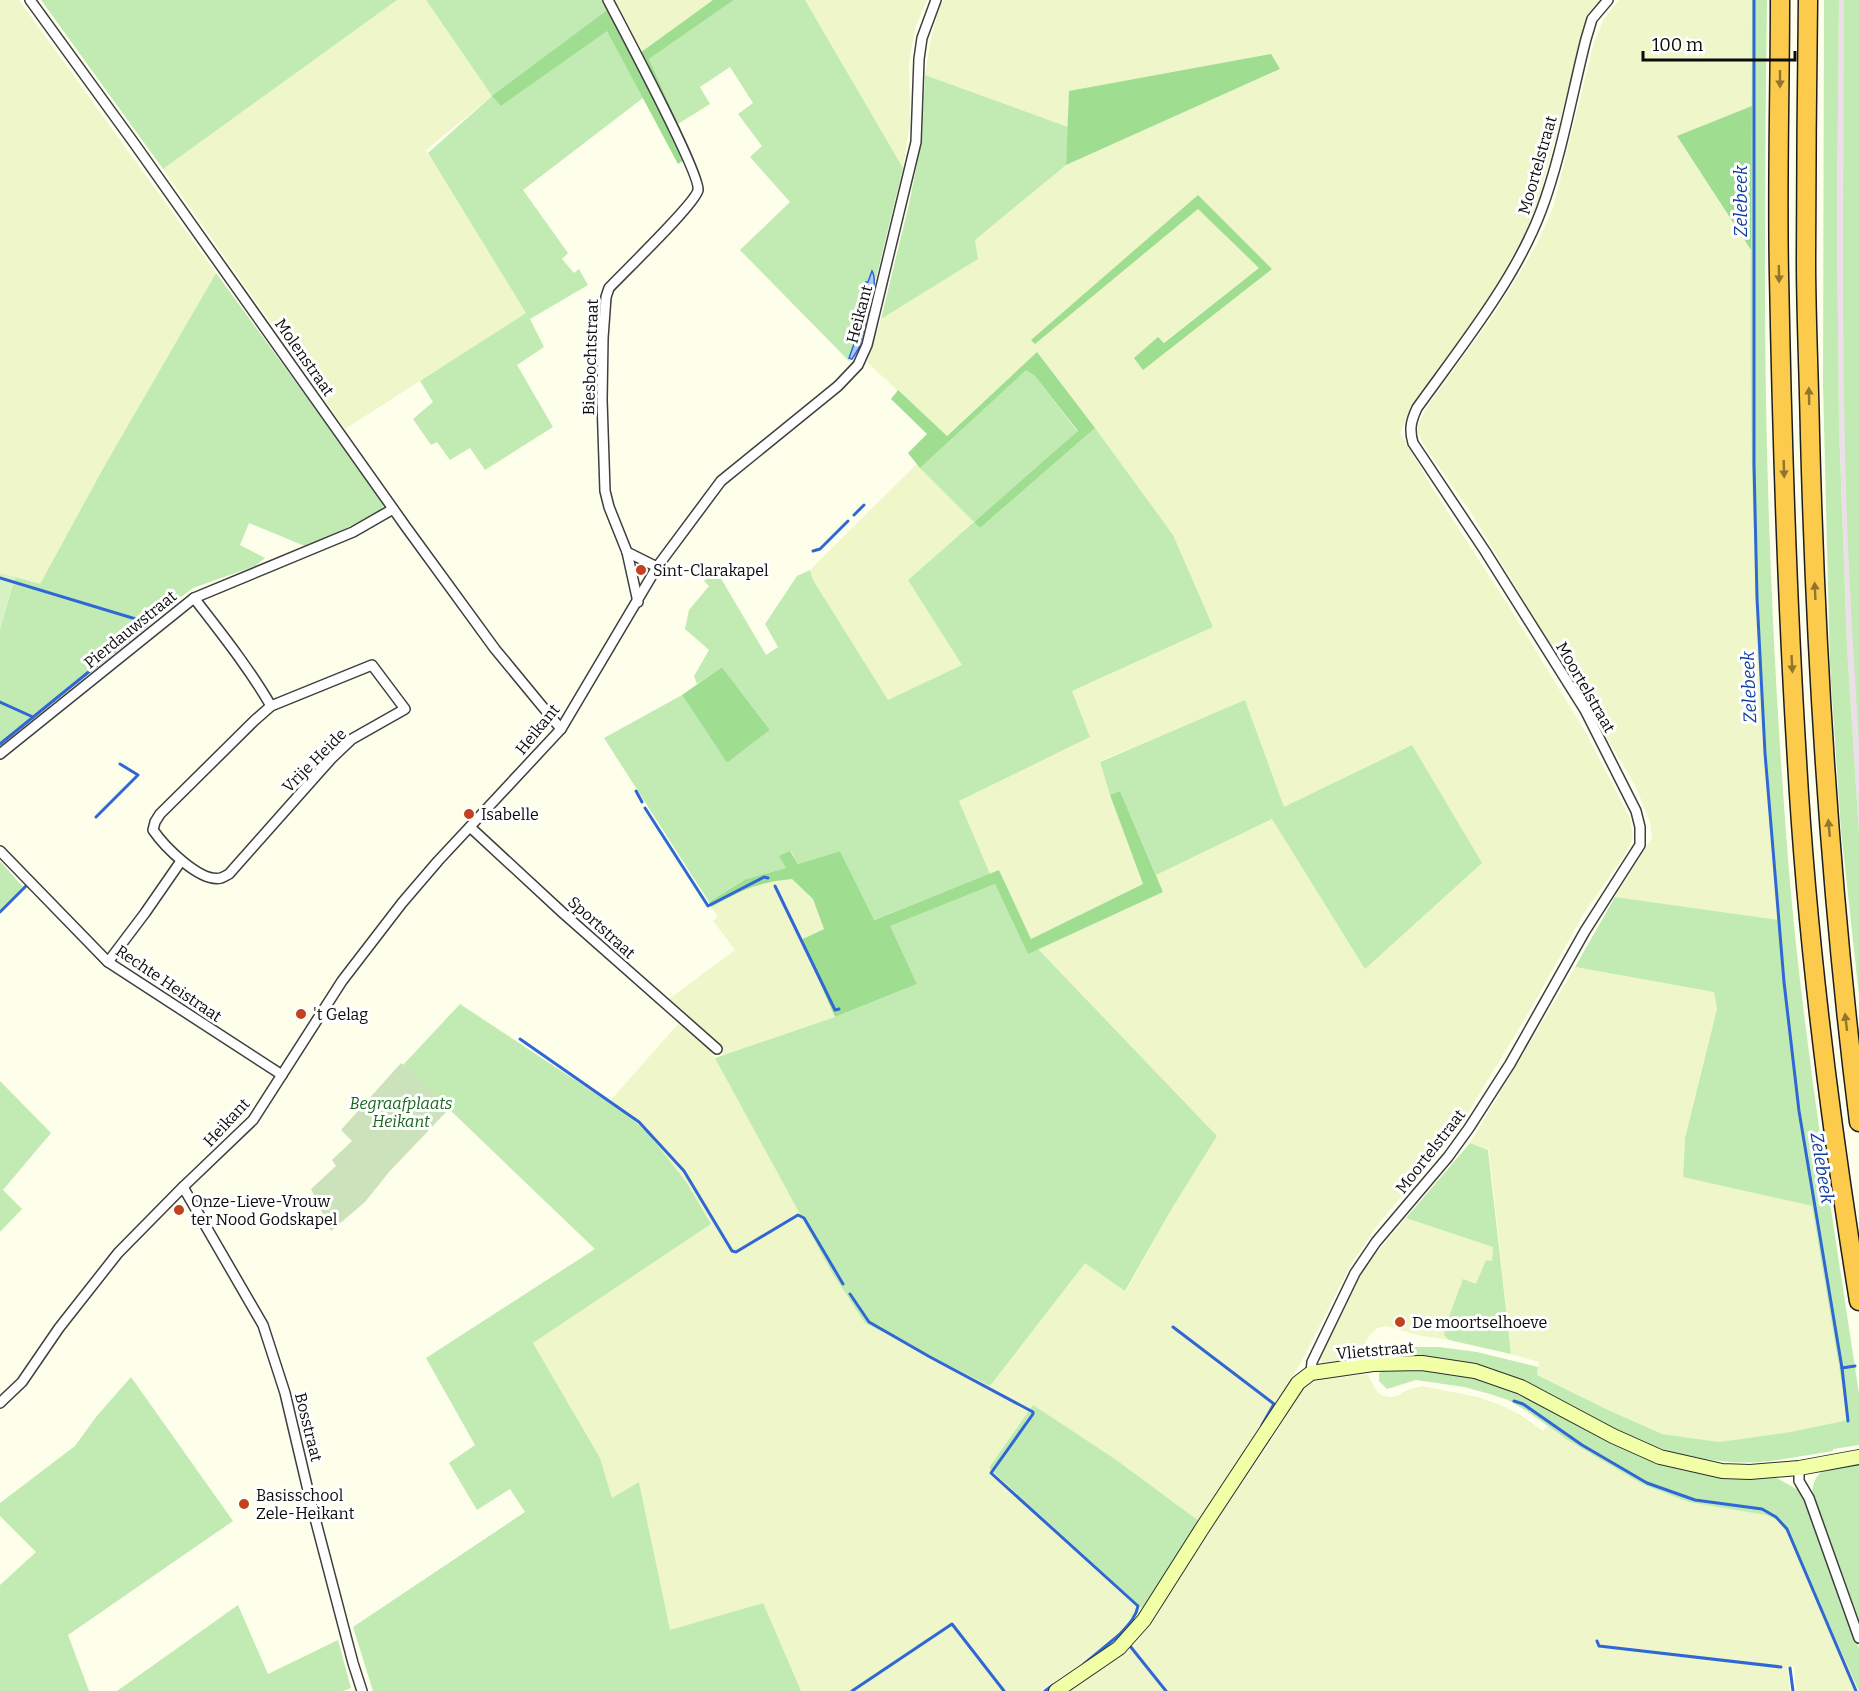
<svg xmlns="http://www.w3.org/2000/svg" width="1859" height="1691" font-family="Bitter,serif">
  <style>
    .industrial { fill: #ecdfea }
    .farmland { fill: #eef6ca; fill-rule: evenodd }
    .green { fill: #c1ebb3 }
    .forest { fill: #9fdd91 }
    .cemetery { fill: #cbe2bb }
    .pitch { fill: #d7f2c5 }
    .water { fill: #acc8fa; stroke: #2f67d5; stroke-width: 1.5 }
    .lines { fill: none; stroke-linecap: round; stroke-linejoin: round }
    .stream { stroke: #2f67d5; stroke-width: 3 }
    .street-casing { stroke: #3f3f3f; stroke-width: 12 }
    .secondary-casing { stroke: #2e2e2e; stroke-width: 16 }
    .highway-casing { stroke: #1d1d1d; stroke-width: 21 }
    .street { stroke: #fff; stroke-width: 9 }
    .secondary { stroke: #f1ffa6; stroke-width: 14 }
    .highway { stroke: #fdcb4b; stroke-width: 18 }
    .oneway { fill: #91752f }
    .poi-dot { fill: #c3411d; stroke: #fff; stroke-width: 2 }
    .labels { text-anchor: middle; stroke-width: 6; stroke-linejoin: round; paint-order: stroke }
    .street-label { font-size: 16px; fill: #0c0c0c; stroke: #fff }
    .poi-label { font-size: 16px; fill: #0c0c0c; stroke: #fff; text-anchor: start }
    .park-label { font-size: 16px; font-style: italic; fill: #19671d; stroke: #fff }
    .water-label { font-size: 18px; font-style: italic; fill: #0f3ca4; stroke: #fff }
  </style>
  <rect width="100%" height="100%" fill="#feffeb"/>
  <path class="industrial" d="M1839 0H1859V833L1847 646 1839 424 1837 222Z"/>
  <g class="farmland">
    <path d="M0 0H19L216 273 105 465 40 584 0 573Z"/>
    <path d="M397 0H426L492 96 426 150 526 313 345 429 163 169Z"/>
    <path d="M614 0H713L640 53Z"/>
    <path d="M805 0H927L915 28 909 64 910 123 903 168Z"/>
    <path d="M944 0H1603L1587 20 1534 216 1493 293 1422 393 1408 415 1400 433 1433 489 1508 605 1586 733 1630 818 1633 838 1624 856 1584 913 1530 1010 1457 1131 1378 1224 1350 1266 1304 1357 1253 1442 1199 1521 1115 1459 1034 1406 990 1468 1143 1609 1129 1628 1109 1646 1040 1691H801L762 1603 670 1631 639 1482 612 1499 600 1458 533 1343 711 1224 687 1183 648 1133 609 1102 679 1023 709 1049 719 1064 831 1271 990 1386 1085 1262 1126 1291 1171 1210 1217 1136 1038 949 1163 892 1156 875 1272 819 1365 969 1412 745 1284 808 1245 701 1100 761 1110 795 1143 884 1031 939 999 870 990 874 959 801 1090 737 1072 691 1213 627 1037 352 946 436 867 362 881 319 978 259 975 240 1066 165 1280 69 1069 91 1068 127 925 75 931 38 940 6ZM1198 195 1271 269 1143 369 1135 357 1163 343 1259 268 1198 209 1035 344Z"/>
    <path d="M1619 0H1752V106L1677 136 1751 250 1752 469 1763 692 1779 920 1615 897 1652 838 1650 822 1635 785 1470 511 1425 447 1418 433V425L1427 407 1497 310 1537 244 1553 208 1594 42 1604 19Z"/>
    <path d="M917 464 974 522 908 580 963 665 888 700 813 580 810 570Z"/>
    <path d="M792 879 813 899 824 929 801 941 835 1017 724 1055 709 1036 669 999 735 950 713 921 718 917 711 907 746 888 772 881Z"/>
    <path d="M1575 967 1714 992 1717 1009 1685 1138 1683 1176 1812 1206 1848 1420 1790 1432 1719 1442 1662 1434 1606 1409 1537 1375 1539 1362 1511 1354 1489 1150 1470 1143Z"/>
    <path d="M1406 1218 1493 1247 1492 1261 1486 1260 1476 1285 1464 1279 1444 1335 1449 1340 1417 1335 1387 1326 1377 1328 1370 1335 1353 1361 1322 1363 1319 1356 1359 1274Z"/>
    <path d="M1367 1374 1378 1393 1384 1396 1392 1397 1399 1395 1407 1390 1422 1386 1478 1397 1503 1406 1521 1415 1543 1431 1547 1426 1566 1439 1642 1484 1688 1502 1744 1510 1766 1515 1781 1522 1790 1538 1858 1689 1848 1691H1796L1794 1666H1787L1790 1691H1070L1130 1649 1155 1620 1177 1580 1275 1435 1293 1403 1305 1387 1312 1382 1326 1379Z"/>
  </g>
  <g class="green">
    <path d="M41 0H397L163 169Z"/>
    <path d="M426 0H602L607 10 493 96 501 106 607 30 643 98 523 190 568 253 562 259 574 273 579 269 588 285 530 319 544 347 517 365 553 427 485 470 470 448 450 460 437 442 431 445 413 419 433 402 420 381 526 313 428 153 492 96Z"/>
    <path d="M734 0H805L903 168 859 348 852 359 849 361 740 250 790 202 750 157 762 146 738 114 753 103 730 67 700 87 710 104 678 124 649 59Z"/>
    <path d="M1752 0H1767C1766 80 1765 159 1765 239 1764 450 1772 661 1789 871 1804 1047 1833 1220 1859 1394V1445L1833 1449V1451C1799 1456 1763 1465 1729 1462 1698 1459 1665 1452 1636 1439 1586 1417 1541 1385 1488 1368 1456 1358 1418 1360 1384 1358L1381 1353 1383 1349 1388 1347H1439L1477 1352 1538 1367 1537 1375 1606 1409 1662 1434 1719 1442 1790 1432 1848 1420 1812 1206 1683 1177 1685 1138 1717 1009 1714 992 1575 967 1615 897 1779 920C1768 769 1755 618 1752 467 1749 312 1752 156 1752 0Z"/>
    <path d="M1824 0H1839L1837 222 1839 424 1847 646 1859 833V996L1841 830 1830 666 1823 385Z"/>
    <path d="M1844 0H1859V745C1854 659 1848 573 1846 487 1841 324 1844 162 1844 0Z"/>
    <path d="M925 75 1068 127 1066 165 975 240 978 259 881 319 909 204 922 139Z"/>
    <path d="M216 273 382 500 384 505 381 511 307 547 249 523 240 545 265 558 255 566 193 588 153 618 0 746V629L15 577 40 584 105 465Z"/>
    <path d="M1026 369 1035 376 1078 432 974 522 980 528 1095 428 1173 535 1213 627 1072 691 1090 737 959 801 990 874 873 920 840 851 798 864 791 851 786 868 746 879 709 902 604 738 682 695 727 763 770 730 722 667 697 684 694 676 709 650 685 629 689 610 709 586 704 581 716 570 766 655 778 647 765 624 797 576 810 570 813 580 888 700 962 665 908 580 974 522 920 468Z"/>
    <path d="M1245 700 1284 807 1412 745 1482 863 1365 969 1272 819 1156 875 1120 791 1110 795 1100 762Z"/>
    <path d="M0 861 23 887 0 910Z"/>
    <path d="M995 884 1028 953 1038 949 1217 1136 1171 1210 1125 1291 1085 1263 990 1386 865 1323 831 1271 715 1058 835 1017 917 984 889 926Z"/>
    <path d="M460 1004 622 1111 648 1133 687 1183 711 1224 533 1343 600 1458 612 1498 639 1482 670 1630 763 1603 801 1691H373L353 1627 525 1512 510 1489 477 1510 449 1463 475 1445 426 1358 595 1249 403 1065Z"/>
    <path d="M0 1081 51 1133 3 1190 22 1209 0 1232Z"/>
    <path d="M1470 1143 1488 1150 1511 1354 1449 1340 1444 1335 1446 1325 1463 1279 1476 1284 1486 1260 1492 1261 1493 1247 1406 1218Z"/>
    <path d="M1409 1369 1451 1373 1497 1385 1532 1400 1643 1456 1673 1467 1700 1473 1777 1478 1798 1490 1806 1501 1859 1648V1691L1790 1538 1781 1522 1766 1515 1688 1502 1642 1484 1566 1439 1527 1411 1508 1400 1490 1394 1464 1387 1416 1380 1387 1389 1379 1381V1374L1381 1370Z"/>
    <path d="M131 1377 233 1521 68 1635 89 1691H0V1585L36 1552 0 1516V1503L75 1446 96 1417Z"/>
    <path d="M1033 1405 1115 1459 1199 1521 1143 1609 989 1468Z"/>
    <path d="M1859 1461V1629L1812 1497C1813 1464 1832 1468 1859 1461Z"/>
    <path d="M238 1605 268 1674 338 1640 351 1688 343 1691H117Z"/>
  </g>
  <g class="forest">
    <path d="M713 0H734L649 59 692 155 678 164 607 31 501 106 492 96 607 10 633 58Z"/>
    <path d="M1271 54 1280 69 1066 165 1069 91Z"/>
    <path d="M1752 106 1751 250 1677 136Z"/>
    <path d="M1198 195 1272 269 1143 370 1134 358 1158 337 1164 343 1259 268 1198 209 1035 344 1031 340Z"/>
    <path d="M1037 352 1095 428 980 528 974 522 1078 431 1035 376 1026 370 920 468 908 453 927 434 891 399 898 390 947 436Z"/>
    <path d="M722 667 770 730 727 763 682 695Z"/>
    <path d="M1120 791 1163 892 1028 954 995 884 890 926 917 984 835 1017 801 940 824 929 813 899 792 879C757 882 741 891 711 907L709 902 746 879 786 868 779 856 790 851 798 864 840 851 874 920 999 870 1031 939 1143 884 1110 795Z"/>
  </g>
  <path class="cemetery" d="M401 1063 450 1108 389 1172 365 1202 331 1231 311 1189 336 1166 332 1160 352 1141 341 1130Z"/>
  <path class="pitch" d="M0 573 15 577 0 629Z"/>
  <g class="water">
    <path d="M872 271C879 282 868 311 865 325L861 324 868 288 866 282H868Z"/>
    <path d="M859 330 863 332 859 348 852 359 849 358Z"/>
  </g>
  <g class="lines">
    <g class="stream">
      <path d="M1754 0V464L1757 598 1765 753 1784 982 1799 1111 1842 1368 1848 1421"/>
      <path d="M854 515 864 505"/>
      <path d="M813 551 820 549 848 521"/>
      <path d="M0 578 149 623 0 744"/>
      <path d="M0 702 33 717"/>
      <path d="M636 791 642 802"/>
      <path d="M645 808 708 906 764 877 768 878"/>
      <path d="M96 817 138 775 120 764"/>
      <path d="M775 886 835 1010 839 1009"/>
      <path d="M0 912 26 886"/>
      <path d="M520 1039 639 1122 684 1171 732 1251 736 1252 798 1215 804 1218 843 1284"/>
      <path d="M850 1294 869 1322 930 1357 1033 1412V1414L991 1473 1138 1606C1136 1618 1127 1626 1119 1635L1121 1638"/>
      <path d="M1173 1327 1274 1404 1262 1425"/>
      <path d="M1842 1368 1855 1366"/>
      <path d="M1514 1401 1523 1404 1582 1445 1647 1483 1695 1500 1762 1509 1776 1517 1787 1529 1856 1691"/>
      <path d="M1597 1641 1599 1646 1781 1667"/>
      <path d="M1130 1646 1166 1691"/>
      <path d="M1084 1664 1119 1635"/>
      <path d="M1790 1668 1793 1691"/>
      <path d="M852 1691 952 1624 1004 1691"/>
      <path d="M1045 1691 1053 1685"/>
    </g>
    <defs>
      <g id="street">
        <path d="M30 0 134 143 406 527 495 649 561 729"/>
        <path d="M608 0C621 25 701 175 698 190 696 203 622 274 609 288L606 297 603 338 602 400 605 491 609 507 627 552 657 567"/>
        <path d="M627 552 638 602"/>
        <path d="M194 598C221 633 249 668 271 706"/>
        <path d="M372 665 405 709 352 739 331 759 229 874C227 875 224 877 221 878 200 883 164 846 153 830L155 822 160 814 255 720 271 706Z"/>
        <path d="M0 754 194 598 353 532 393 509"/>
        <path d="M470 827 564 914 717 1049"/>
        <path d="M0 851 108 962 282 1075"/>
        <path d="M108 962 145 913 181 861"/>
        <path d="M183 1187 263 1325 285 1393 311 1503 353 1663 362 1691"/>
        <path d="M1311 1373 1312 1362 1355 1273 1376 1242 1448 1157 1469 1128 1510 1064 1585 931 1640 845V827L1636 811 1585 710 1485 551 1413 443C1409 429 1411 421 1417 408 1460 348 1515 280 1541 211 1561 158 1572 94 1586 39L1592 19 1608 0"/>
        <path d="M0 1403 22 1382 59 1328 118 1253 183 1187 253 1120 342 981 402 903 438 861 561 729 657 567 721 481 838 386 858 365 867 345 916 142 919 59 922 38 936 0"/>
        <path d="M1799 1468V1481L1809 1498 1859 1638"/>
      </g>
      <path id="secondary" d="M1056 1691 1119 1648 1144 1620 1203 1527 1298 1383 1311 1373 1373 1364 1422 1363 1475 1371 1521 1387 1613 1436 1660 1457 1722 1471 1750 1472 1799 1468 1859 1457"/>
      <g id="highway">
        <path d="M1780 0C1780 92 1777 184 1779 275 1782 437 1787 599 1797 761 1807 941 1830 1122 1859 1301"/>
        <path d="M1808 0C1807 87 1806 173 1806 260 1806 318 1809 376 1810 435 1816 665 1830 893 1859 1122"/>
      </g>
    </defs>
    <use href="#street" class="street-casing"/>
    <use href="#secondary" class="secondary-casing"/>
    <use href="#highway" class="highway-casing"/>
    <use href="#street" class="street"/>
    <use href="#secondary" class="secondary"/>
    <use href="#highway" class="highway"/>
  </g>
  <defs><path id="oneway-solid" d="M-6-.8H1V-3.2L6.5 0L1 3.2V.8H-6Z" transform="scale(1.5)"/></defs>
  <g class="oneway">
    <use href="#oneway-solid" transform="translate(1780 79) rotate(90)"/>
    <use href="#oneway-solid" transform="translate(1779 274) rotate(89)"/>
    <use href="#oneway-solid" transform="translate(1809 396) rotate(-91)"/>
    <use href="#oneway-solid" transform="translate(1784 469) rotate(88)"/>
    <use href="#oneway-solid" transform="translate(1815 591) rotate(-93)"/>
    <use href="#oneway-solid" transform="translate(1792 664) rotate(87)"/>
    <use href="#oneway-solid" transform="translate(1829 828) rotate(-95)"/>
    <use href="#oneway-solid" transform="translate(1846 1022) rotate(-97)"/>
  </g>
  <g class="poi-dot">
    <circle cx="641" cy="570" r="6"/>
    <circle cx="469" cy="814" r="6"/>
    <circle cx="301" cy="1014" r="6"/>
    <circle cx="179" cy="1210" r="6"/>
    <circle cx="1400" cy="1322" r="6"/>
    <circle cx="244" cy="1504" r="6"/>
  </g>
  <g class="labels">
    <g class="street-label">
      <text transform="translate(1537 165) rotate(-74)" y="6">Moortelstraat</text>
      <text transform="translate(859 314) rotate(-75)" y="6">Heikant</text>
      <text transform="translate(305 357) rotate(55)" y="6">Molenstraat</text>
      <text transform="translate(590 357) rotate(-88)" y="6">Biesbochtstraat</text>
      <text transform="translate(130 629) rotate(-39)" y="6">Pierdauwstraat</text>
      <text transform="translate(1586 687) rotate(60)" y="6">Moortelstraat</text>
      <text transform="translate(537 729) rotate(-51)" y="6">Heikant</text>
      <text transform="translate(314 760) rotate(-45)" y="6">Vrije Heide</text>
      <text transform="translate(602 927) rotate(42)" y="6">Sportstraat</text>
      <text transform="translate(169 983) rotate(34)" y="6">Rechte Heistraat</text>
      <text transform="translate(226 1122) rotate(-47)" y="6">Heikant</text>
      <text transform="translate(1430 1151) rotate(-52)" y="6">Moortelstraat</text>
      <text transform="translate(1375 1350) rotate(-5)" y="6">Vlietstraat</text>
      <text transform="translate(309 1427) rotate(76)" y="6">Bosstraat</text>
    </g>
    <g class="poi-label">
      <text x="653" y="576">Sint-Clarakapel</text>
      <text x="481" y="820">Isabelle</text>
      <text x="313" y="1020">'t Gelag</text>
      <text x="191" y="1207">Onze-Lieve-Vrouw<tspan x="191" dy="18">ter Nood Godskapel</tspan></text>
      <text x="1412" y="1328">De moortselhoeve</text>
      <text x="256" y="1501">Basisschool<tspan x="256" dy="18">Zele-Heikant</tspan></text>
    </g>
    <g class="park-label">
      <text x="401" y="1109">Begraafplaats<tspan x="401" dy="18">Heikant</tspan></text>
    </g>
    <g class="water-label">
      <text transform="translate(1741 201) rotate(-90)" y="6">Zelebeek</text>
      <text transform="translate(1749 687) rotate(-92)" y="6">Zelebeek</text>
      <text transform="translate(1822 1168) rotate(81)" y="6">Zelebeek</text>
    </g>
  </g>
  <path d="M1643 51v9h152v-9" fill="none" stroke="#0c0c0c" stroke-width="3"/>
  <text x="1652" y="51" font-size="18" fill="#0c0c0c" stroke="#ffffff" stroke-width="4.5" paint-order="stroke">100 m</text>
</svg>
